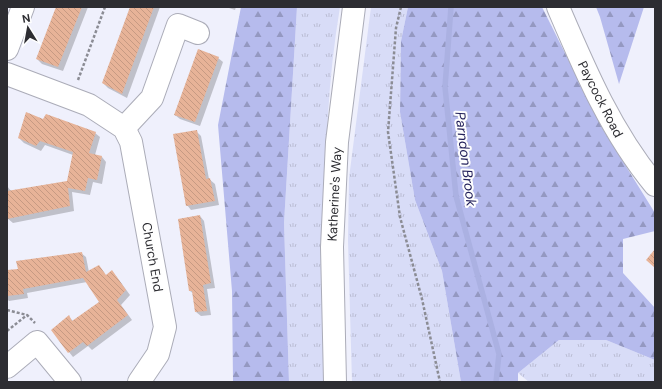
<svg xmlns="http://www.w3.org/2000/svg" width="662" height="389" font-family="'DM Sans',sans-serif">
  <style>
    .grass { fill: url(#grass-tufts) }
    .forest { fill: url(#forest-firs) }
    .shadow { fill: #0003 }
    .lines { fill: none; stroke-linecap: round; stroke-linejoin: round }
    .stream { stroke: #abb1e2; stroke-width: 5.5 }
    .building { fill: url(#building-back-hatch) }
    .minor-casing { stroke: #abacb8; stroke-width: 24 }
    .major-casing { stroke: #abacb8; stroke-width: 24 }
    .path { stroke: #8b8c94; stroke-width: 2.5; stroke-dasharray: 3 2; stroke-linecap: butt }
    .minor { stroke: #fff; stroke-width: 22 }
    .major { stroke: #fff; stroke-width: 22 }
    .labels { text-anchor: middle; stroke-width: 4; stroke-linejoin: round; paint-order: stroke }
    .street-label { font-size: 13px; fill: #2d2d32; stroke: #fefefe }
    .water-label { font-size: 14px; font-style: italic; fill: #23215b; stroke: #fefefe }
  </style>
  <defs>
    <pattern id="grass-tufts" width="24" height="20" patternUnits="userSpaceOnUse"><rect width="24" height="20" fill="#d8dcf7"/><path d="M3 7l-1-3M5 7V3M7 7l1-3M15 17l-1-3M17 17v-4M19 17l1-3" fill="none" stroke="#babdd4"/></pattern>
    <pattern id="forest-firs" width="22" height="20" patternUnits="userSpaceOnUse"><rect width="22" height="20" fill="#b6bbed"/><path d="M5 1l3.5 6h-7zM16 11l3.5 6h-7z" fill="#9498c1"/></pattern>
    <pattern id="building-back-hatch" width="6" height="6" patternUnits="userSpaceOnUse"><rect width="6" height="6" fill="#e7b398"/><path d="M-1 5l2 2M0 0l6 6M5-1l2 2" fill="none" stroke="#c69a83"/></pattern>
  </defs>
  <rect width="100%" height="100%" fill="#eff0fc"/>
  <g class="grass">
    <path d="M297 7H340C319 131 326 257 327 382H289L284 223Z"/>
    <path d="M371 7H408L401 41 400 112 415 200 442 271 461 382H352L348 241 349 178Z"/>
    <path d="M559 340H606L655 360V382H529L518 373Z"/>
  </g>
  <g class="forest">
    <path d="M241 7H297L284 223 289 382H233L232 291 218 125Z"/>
    <path d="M408 7H542L604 131 655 213V231L623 239V273L655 308V360L606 340H559L518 373V382H461L442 271 415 200 400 112 401 41Z"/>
    <path d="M596 7H644L619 84 600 17Z"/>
  </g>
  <g class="shadow">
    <path d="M57 7H88L63 71 42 64 37 59Z"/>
    <path d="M131 7H160L127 98 108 88 103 83Z"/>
    <path d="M226 7H236L235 10Z"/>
    <path d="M218 58 223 62 200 126 180 119 175 115Z"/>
    <path d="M44 120 95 133 100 137 95 155 102 157 106 162 102 184 93 182 90 195 72 192 74 211 13 223 7 218V186L11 191 68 182 73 155 45 145 41 151 24 143 19 138Z"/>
    <path d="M196 131 201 136 209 179 215 184 219 205 191 210 187 205Z"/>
    <path d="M200 216 204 221 215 288 207 289 211 315 201 316 196 312 194 294 190 291Z"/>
    <path d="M81 253 86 257 89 272 107 276H116L130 295 121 305 132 320 92 350 88 346 73 357 69 352V317L74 322 101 303 87 282 27 293 28 298 9 301 7 299V271L19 270Z"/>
  </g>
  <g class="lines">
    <path class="stream" d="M451 7 445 87 456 196 499 354 496 382"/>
  </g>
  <g class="building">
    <path d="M56 7H82L58 67 36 59Z"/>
    <path d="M130 7H154L122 94 102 83Z"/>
    <path d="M198 49 219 57 195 122 174 115Z"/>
    <path d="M26 112 43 119 46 114 96 132 89 153 102 156 97 180 88 178 85 191 68 188 70 206 7 219V191L67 181 73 152 40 141 36 146 18 138Z"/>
    <path d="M197 130 206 179 210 178 215 201 186 206 173 134Z"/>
    <path d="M200 215 211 283 203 285 207 311 195 312 192 291H189L178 219Z"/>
    <path d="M655 249V268L646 260Z"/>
    <path d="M82 252 86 272 99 265 106 275 112 270 126 290 117 300 128 315 87 346 83 342 68 353 51 330 69 315 72 321 99 302 83 278 23 289 24 294 7 296V270L18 269 16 261Z"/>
  </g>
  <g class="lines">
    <defs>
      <g id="minor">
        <path d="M558 7C585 70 611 132 655 185"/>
        <path d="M7 49 23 7"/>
        <path d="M7 74 89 105 124 128 131 142 165 327 158 354 139 382"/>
        <path d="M124 128 152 98 178 25 198 33"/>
        <path d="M7 367 37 342 70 382"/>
      </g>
      <path id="major" d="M335 382 332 247 337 142 354 7"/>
    </defs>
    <use href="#minor" class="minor-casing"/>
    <use href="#major" class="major-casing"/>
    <g class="path">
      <path d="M401 7 396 28 388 132 400 217 422 299 440 382"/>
      <path d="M78 80 105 7"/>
      <path d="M7 310 27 315 35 323"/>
      <path d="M7 331 27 315"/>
    </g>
    <use href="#minor" class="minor"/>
    <use href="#major" class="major"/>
  </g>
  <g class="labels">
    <g class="street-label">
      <text transform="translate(601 99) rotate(63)" y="5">Paycock Road</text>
      <text transform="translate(334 194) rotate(-87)" y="5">Katherine's Way</text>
      <text transform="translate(153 257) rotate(80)" y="5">Church End</text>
    </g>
    <g class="water-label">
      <text transform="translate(466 159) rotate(83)" y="5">Parndon Brook</text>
    </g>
  </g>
  <rect width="662" height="389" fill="none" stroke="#2d2d32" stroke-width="16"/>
  <g transform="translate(28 28) rotate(349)" stroke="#fefefe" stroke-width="3" paint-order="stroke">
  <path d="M0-3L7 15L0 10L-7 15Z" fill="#2d2d32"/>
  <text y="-6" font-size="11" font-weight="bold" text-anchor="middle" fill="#2d2d32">N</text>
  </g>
</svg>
